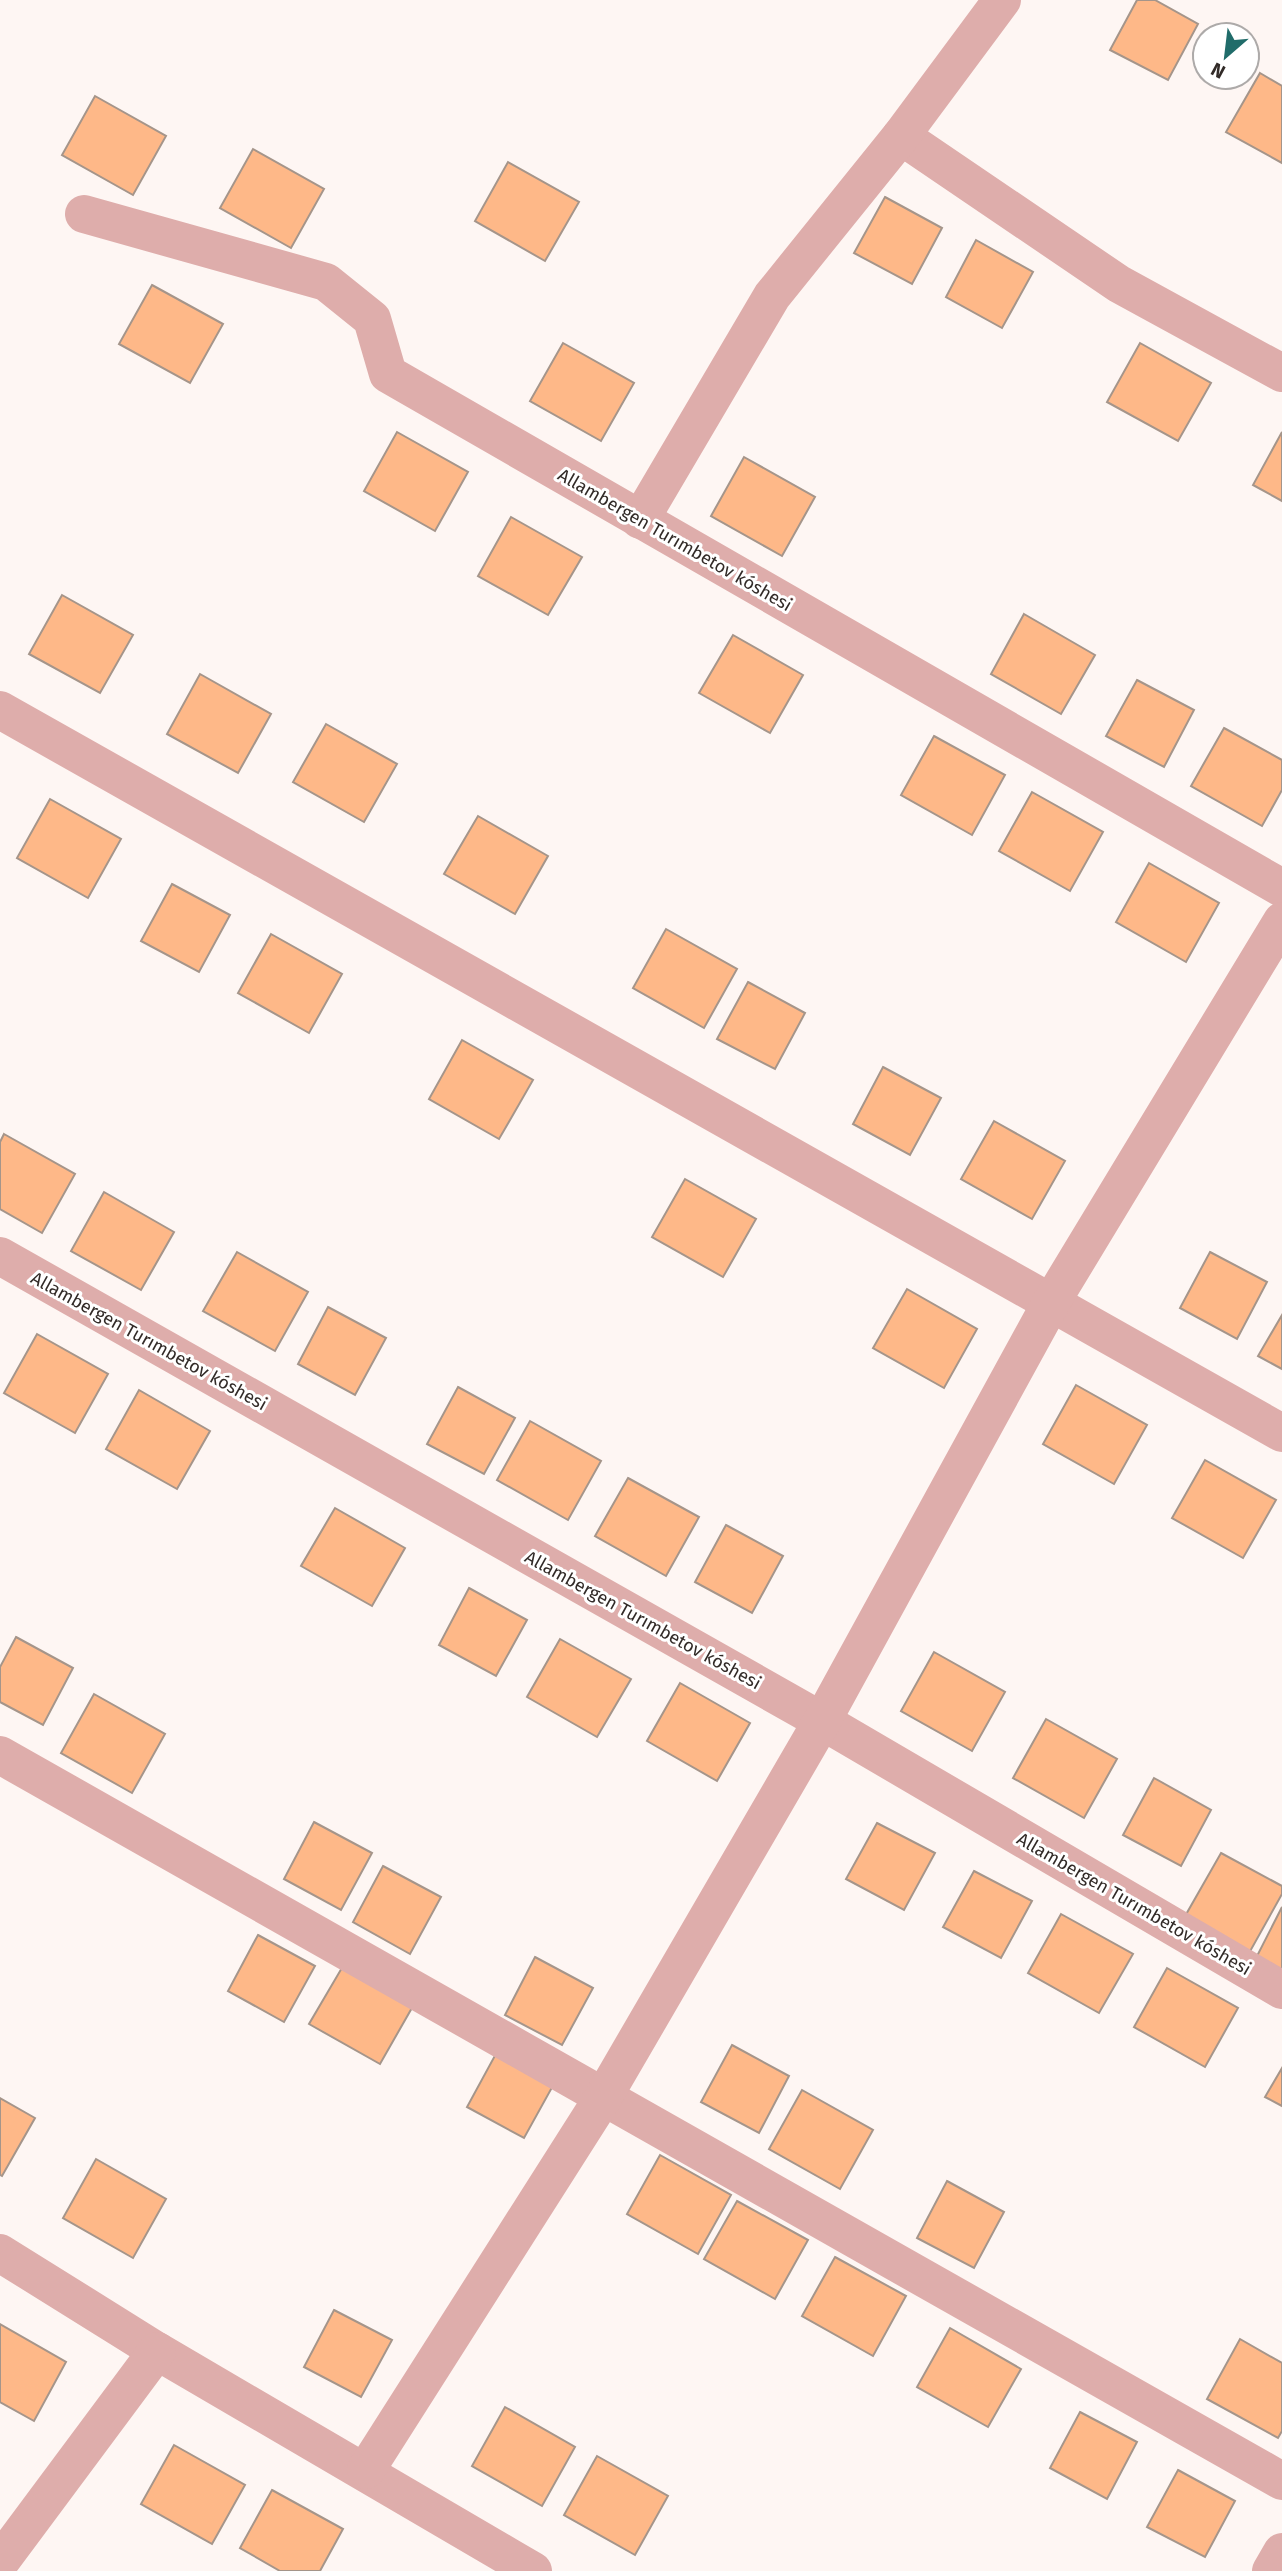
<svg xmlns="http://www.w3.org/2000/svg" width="1282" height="2571" font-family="'Fira Sans',sans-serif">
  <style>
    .building { fill: #feb888; stroke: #a5958a; stroke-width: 2 }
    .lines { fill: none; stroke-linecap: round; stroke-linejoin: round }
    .minor { stroke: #deadab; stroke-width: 38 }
    .labels { text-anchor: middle; stroke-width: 6; stroke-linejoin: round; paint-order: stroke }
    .street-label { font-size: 18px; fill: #322b28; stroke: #fff }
  </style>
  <rect width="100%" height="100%" fill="#fef6f3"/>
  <g class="building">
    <path d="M1137 0H1155L1198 24 1168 80 1110 50Z"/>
    <path d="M1260 73 1282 86V163L1226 132Z"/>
    <path d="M95 96 166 136 133 195 62 155Z"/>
    <path d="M253 149 324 189 291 248 220 208Z"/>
    <path d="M508 162 579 202 545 261 475 221Z"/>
    <path d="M885 197 942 228 912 284 854 253Z"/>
    <path d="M976 240 1033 272 1002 328 946 297Z"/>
    <path d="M152 285 223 324 190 383 119 344Z"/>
    <path d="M563 343 634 383 601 441 530 401Z"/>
    <path d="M1140 343 1211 383 1178 441 1107 402Z"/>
    <path d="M397 432 468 472 435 531 364 491Z"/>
    <path d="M1282 432V501L1253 485Z"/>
    <path d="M744 457 815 497 782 556 711 516Z"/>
    <path d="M511 517 582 557 548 615 478 576Z"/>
    <path d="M62 595 133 635 100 693 29 654Z"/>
    <path d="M1024 614 1095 655 1061 714 991 674Z"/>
    <path d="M733 635 803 675 770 733 699 693Z"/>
    <path d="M200 674 271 714 238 773 167 734Z"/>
    <path d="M1137 680 1194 710 1164 767 1106 736Z"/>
    <path d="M326 724 397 764 364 822 293 782Z"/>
    <path d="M1224 728 1282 760V790L1262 826 1191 786Z"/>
    <path d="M934 736 1005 775 972 835 901 795Z"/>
    <path d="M1032 792 1103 832 1070 891 999 851Z"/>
    <path d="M50 799 121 839 88 898 17 858Z"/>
    <path d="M478 816 548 856 515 914 444 874Z"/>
    <path d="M1149 863 1219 903 1186 962 1116 922Z"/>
    <path d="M172 884 230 915 199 972 141 941Z"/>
    <path d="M666 929 737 969 704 1028 633 988Z"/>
    <path d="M271 934 342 974 309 1033 238 993Z"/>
    <path d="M748 982 805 1013 775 1069 717 1039Z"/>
    <path d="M462 1040 533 1080 499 1139 429 1099Z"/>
    <path d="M883 1067 941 1098 910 1155 853 1124Z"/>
    <path d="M994 1121 1065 1161 1032 1219 961 1179Z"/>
    <path d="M4 1134 75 1174 42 1233 0 1209V1142Z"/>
    <path d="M685 1179 756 1219 723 1277 652 1237Z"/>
    <path d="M104 1192 174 1232 141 1290 71 1251Z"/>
    <path d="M237 1252 308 1292 275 1351 203 1311Z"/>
    <path d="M1210 1252 1267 1282 1237 1339 1180 1308Z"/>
    <path d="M907 1289 977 1329 944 1388 873 1348Z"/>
    <path d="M328 1307 386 1338 355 1395 298 1364Z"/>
    <path d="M1282 1315V1369L1258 1356Z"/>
    <path d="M37 1334 108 1374 75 1433 4 1393Z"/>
    <path d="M1076 1385 1147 1425 1114 1484 1043 1444Z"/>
    <path d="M458 1387 515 1418 484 1474 427 1444Z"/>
    <path d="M139 1390 210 1431 177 1489 106 1449Z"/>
    <path d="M530 1421 601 1461 568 1520 497 1480Z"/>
    <path d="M1205 1460 1276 1500 1243 1558 1172 1518Z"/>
    <path d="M628 1478 699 1517 666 1576 595 1536Z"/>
    <path d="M335 1508 405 1548 372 1606 301 1566Z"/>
    <path d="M726 1525 783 1556 752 1613 695 1582Z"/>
    <path d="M469 1588 527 1620 496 1676 439 1645Z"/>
    <path d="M16 1637 73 1668 43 1725 0 1702V1667Z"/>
    <path d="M560 1639 631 1679 597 1737 527 1697Z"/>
    <path d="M934 1652 1005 1692 972 1751 901 1711Z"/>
    <path d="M680 1683 750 1723 717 1781 647 1741Z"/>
    <path d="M94 1694 165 1734 132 1793 61 1753Z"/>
    <path d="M1046 1719 1117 1759 1084 1818 1013 1778Z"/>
    <path d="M1154 1778 1211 1810 1181 1866 1123 1835Z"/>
    <path d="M314 1822 372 1853 341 1910 284 1879Z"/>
    <path d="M877 1823 935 1853 904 1910 846 1879Z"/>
    <path d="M1221 1853 1282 1886V1894L1248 1955 1184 1918Z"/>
    <path d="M383 1866 441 1897 410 1954 353 1922Z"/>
    <path d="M974 1871 1032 1901 1001 1958 943 1927Z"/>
    <path d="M1282 1907V1970L1257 1956Z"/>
    <path d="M1061 1914 1133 1954 1099 2013 1028 1973Z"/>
    <path d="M258 1935 315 1966 284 2022 228 1991Z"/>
    <path d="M535 1957 593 1988 562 2045 505 2015Z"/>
    <path d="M343 1966 413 2006 380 2064 309 2024Z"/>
    <path d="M1167 1968 1238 2008 1205 2067 1134 2027Z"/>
    <path d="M732 2045 789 2076 759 2133 701 2102Z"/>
    <path d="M498 2050 555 2082 524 2138 467 2107Z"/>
    <path d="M1282 2068V2106L1265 2097Z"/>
    <path d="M802 2090 873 2130 840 2189 769 2149Z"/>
    <path d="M0 2098 35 2118 2 2176 0 2175Z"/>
    <path d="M660 2155 731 2195 698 2254 627 2214Z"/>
    <path d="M96 2159 166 2199 133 2258 63 2218Z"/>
    <path d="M947 2181 1004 2212 974 2268 917 2238Z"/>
    <path d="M737 2201 808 2240 775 2299 704 2259Z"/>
    <path d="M835 2257 906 2296 873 2356 802 2316Z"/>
    <path d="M334 2310 392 2340 361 2397 304 2367Z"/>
    <path d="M0 2324 66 2362 34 2421 0 2402Z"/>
    <path d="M950 2328 1021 2369 988 2427 917 2387Z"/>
    <path d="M1240 2339 1282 2363V2431L1278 2438 1207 2399Z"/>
    <path d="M505 2407 575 2447 542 2506 472 2466Z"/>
    <path d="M1080 2412 1137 2442 1107 2499 1050 2468Z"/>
    <path d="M174 2445 245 2485 212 2544 141 2504Z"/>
    <path d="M597 2456 668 2496 635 2555 564 2515Z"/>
    <path d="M1178 2470 1235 2501 1205 2557 1147 2527Z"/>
    <path d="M272 2490 343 2529 320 2571H280L240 2548Z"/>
  </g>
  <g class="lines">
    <g class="minor">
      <path d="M901 136 1119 284 1282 373"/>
      <path d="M84 214 326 282 372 319 388 374 1282 888"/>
      <path d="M640 520 772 296 901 136 1002 0"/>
      <path d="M0 710 1282 1433"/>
      <path d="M0 1256 822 1721 1282 1990"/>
      <path d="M0 1755 1282 2481"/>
      <path d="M0 2253 157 2351 533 2571"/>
      <path d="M366 2470 604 2096 822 1721 1052 1301 1282 921"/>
      <path d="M0 2562 157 2351"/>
      <path d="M1271 2571 1282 2552"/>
    </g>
  </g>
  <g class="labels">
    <g class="street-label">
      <text transform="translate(675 540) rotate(30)" y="6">Allambergen Turımbetov kóshesi</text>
      <text transform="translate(149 1341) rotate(29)" y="6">Allambergen Turımbetov kóshesi</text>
      <text transform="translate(643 1620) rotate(29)" y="6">Allambergen Turımbetov kóshesi</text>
      <text transform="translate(1134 1904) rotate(30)" y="6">Allambergen Turımbetov kóshesi</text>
    </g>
  </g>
  <g transform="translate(1226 56) rotate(208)"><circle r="33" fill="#ffffff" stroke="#adaaa9" stroke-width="2"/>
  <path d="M0-5L12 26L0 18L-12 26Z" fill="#206c6a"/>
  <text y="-10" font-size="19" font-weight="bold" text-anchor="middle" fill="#322b28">N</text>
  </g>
</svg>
